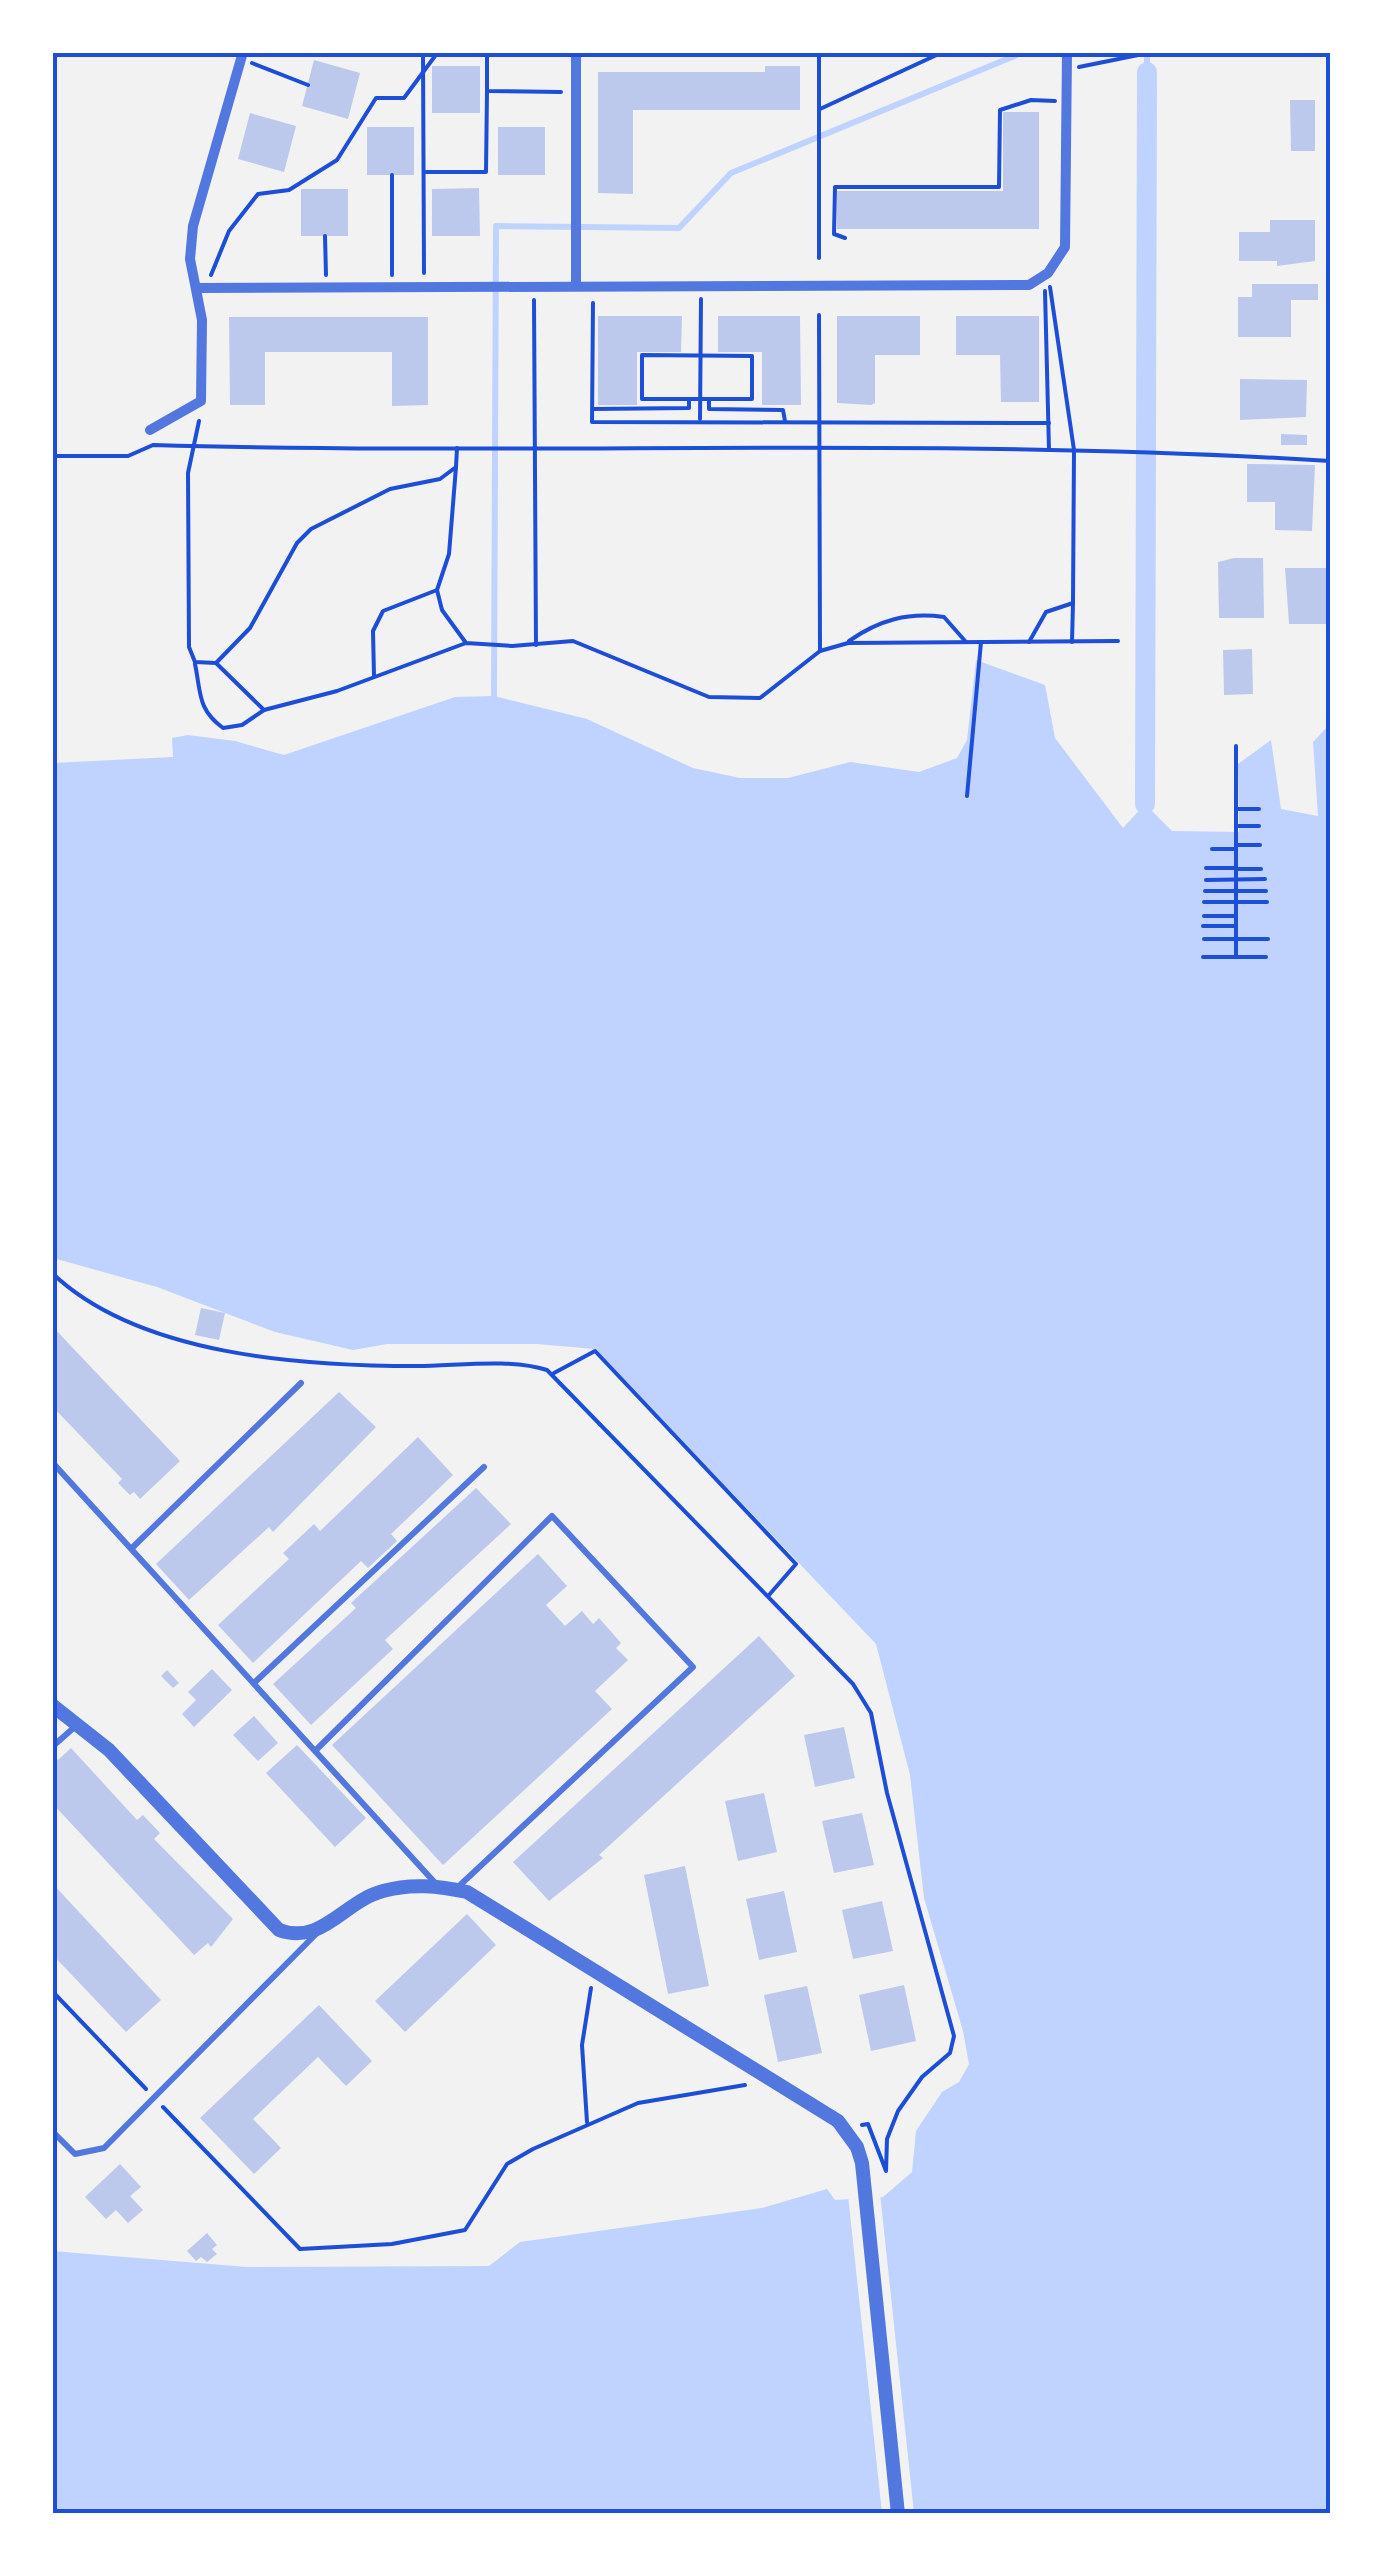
<svg xmlns="http://www.w3.org/2000/svg" width="1383" height="2566" font-family="'Work Sans',sans-serif">
  <style>
    .water { fill: #bfd3fe }
    .pier { fill: #f2f2f2 }
    .lines { fill: none; stroke-linecap: round; stroke-linejoin: round }
    .stream { stroke: #bfd3fe; stroke-width: 6 }
    .canal { stroke: #bfd3fe; stroke-width: 20 }
    .building { fill: #bdc9ec }
    .path { stroke: #1d4ed8; stroke-width: 4 }
    .service { stroke: #5277de; stroke-width: 6 }
    .minor { stroke: #5277de; stroke-width: 10 }
    .tertiary { stroke: #5277de; stroke-width: 14 }
    .neatline { fill: none; stroke: #1d4ed8; stroke-width: 4 }
  </style>
  <rect width="100%" height="100%" fill="#f2f2f2"/>
  <path class="water" d="M976 660 1045 685 1055 738 1123 828 1145 804 1172 831 1239 832 1238 764 1271 740 1281 809 1318 816 1313 742 1330 724V2513H53L52 2251 247 2267 489 2266 520 2242 762 2208 827 2189 835 2200 883 2197 912 2172 916 2131 942 2092 959 2082 969 2064 963 2031 924 1898 910 1775 876 1644 595 1349 537 1344H387L353 1350 275 1332 157 1287 53 1258V763L173 757 172 738 188 735 235 741 284 755 455 697 494 696 587 719 693 768 740 778H788L850 762 919 772 957 758 967 740Z"/>
  <path class="pier" d="M880 2193 914 2513H882L848 2195Z"/>
  <g class="lines">
    <g class="stream">
      <path d="M1147 52V72"/>
      <path d="M494 696 496 226 679 228 731 173 1024 52"/>
    </g>
    <path class="canal" d="M1145 804 1147 72"/>
  </g>
  <g class="building">
    <path d="M314 60 360 73 348 119 302 106Z"/>
    <rect x="432" y="66" width="48" height="47"/>
    <path d="M765 66H800V110H633V194L598 193V72H765Z"/>
    <path d="M1290 100H1315V151H1291Z"/>
    <path d="M1003 112H1039V229H837V191H1003Z"/>
    <path d="M250 113 296 126 284 172 238 159Z"/>
    <rect x="367" y="127" width="47" height="48"/>
    <rect x="498" y="127" width="47" height="48"/>
    <path d="M479 188 480 236H432V189Z"/>
    <rect x="301" y="189" width="47" height="47"/>
    <path d="M1270 220H1315V261L1277 266V261H1239V232H1270Z"/>
    <path d="M1252 284H1318V300H1291V337H1238V297H1252Z"/>
    <path d="M598 316H682L681 352H637V405H598Z"/>
    <path d="M718 316H800L801 405H762V352H718Z"/>
    <path d="M837 316H920V355H875V403L871 405 837 403Z"/>
    <path d="M956 316H1039V402H1001L1000 355H956Z"/>
    <path d="M229 317H428V405L392 406V352H265V405H230Z"/>
    <path d="M1240 379 1307 380 1306 417 1240 420Z"/>
    <path d="M1281 434 1307 435V445H1281Z"/>
    <path d="M1247 464 1315 465 1312 531 1275 530V502H1247Z"/>
    <path d="M1234 558H1263L1264 618H1219L1218 562Z"/>
    <path d="M1285 568H1330V624H1289Z"/>
    <path d="M1252 649 1253 694 1224 695 1223 650Z"/>
    <path d="M201 1308 225 1313 219 1340 195 1335Z"/>
    <path d="M52 1326 180 1461 140 1499 134 1492 130 1495 118 1483 122 1479 52 1406Z"/>
    <path d="M339 1392 376 1427 273 1532 269 1527 189 1600 156 1564Z"/>
    <path d="M418 1437 453 1475 391 1534 397 1541 368 1568 361 1561 253 1663 218 1625 289 1559 283 1553 314 1524 320 1531Z"/>
    <path d="M476 1488 511 1524 385 1640 393 1649 311 1725 273 1684 356 1608 351 1603Z"/>
    <path d="M538 1554 567 1586 546 1605 565 1626 582 1611 593 1624 599 1618 621 1643 616 1648 628 1660 595 1691 612 1709 443 1865 332 1745Z"/>
    <path d="M759 1636 795 1676 599 1855 603 1858 549 1901 513 1862Z"/>
    <path d="M212 1669 232 1690 194 1727 182 1714 196 1700 188 1692Z"/>
    <path d="M167 1670 179 1683 173 1688 161 1676Z"/>
    <path d="M254 1716 278 1743 258 1761 233 1735Z"/>
    <path d="M844 1727 855 1778 815 1787 804 1735Z"/>
    <path d="M297 1745 366 1818 335 1847 266 1773Z"/>
    <path d="M71 1748 137 1820 143 1815 160 1833 154 1839 233 1919 211 1947 208 1943 194 1955 52 1803V1755L58 1760Z"/>
    <path d="M764 1793 777 1852 738 1861 725 1801Z"/>
    <path d="M862 1813 874 1865 834 1873 822 1821Z"/>
    <path d="M685 1866 709 1986 668 1994 644 1875Z"/>
    <path d="M52 1883 161 2000 126 2032 52 1954Z"/>
    <path d="M784 1891 797 1952 759 1960 746 1899Z"/>
    <path d="M882 1901 893 1951 853 1959 842 1910Z"/>
    <path d="M467 1914 496 1945 405 2032 375 2001Z"/>
    <path d="M904 1985 916 2041 871 2051 859 1995Z"/>
    <path d="M807 1986 822 2053 778 2062 764 1995Z"/>
    <path d="M319 2005 372 2061 346 2086 318 2057 253 2119 281 2148 254 2174 200 2118Z"/>
    <path d="M120 2164 141 2187 130 2196 143 2210 128 2223 116 2210 106 2219 85 2197Z"/>
    <path d="M207 2233 217 2245 212 2249 217 2254 207 2262 201 2257 196 2261 187 2251Z"/>
  </g>
  <g class="lines">
    <g class="path">
      <path d="M423 52 424 273"/>
      <path d="M487 52V91L561 92"/>
      <path d="M252 63 308 85"/>
      <path d="M1079 67 1153 52"/>
      <path d="M820 109 943 52"/>
      <path d="M426 172H486L487 91"/>
      <path d="M392 175V275"/>
      <path d="M325 236 326 275"/>
      <path d="M845 238 834 234 835 187H999L1000 110 1031 100 1055 101"/>
      <path d="M819 258V52"/>
      <path d="M211 275 229 231 258 194 289 190 337 160 376 98H404L438 52"/>
      <path d="M1045 291 1049 450"/>
      <path d="M534 300 536 645"/>
      <path d="M593 303 592 422 1049 423"/>
      <path d="M642 355 752 356V399H642Z"/>
      <path d="M709 399V409L783 410 785 421"/>
      <path d="M593 409 689 408V399"/>
      <path d="M700 419 701 299"/>
      <path d="M199 421 188 473 189 647 195 662 216 663"/>
      <path d="M52 456H128L153 445C545 456 938 436 1330 461"/>
      <path d="M456 467 457 448"/>
      <path d="M849 641C879 620 908 612 944 617L966 642"/>
      <path d="M1029 642 1046 612 1073 603 1074 450 1050 287"/>
      <path d="M1072 642 1073 603"/>
      <path d="M466 643 442 610 437 590 449 554 456 467 440 479 390 489 311 529 297 543 250 628 216 663 264 710 337 691 466 643 512 646 573 641 709 697 760 698 820 651 819 315"/>
      <path d="M820 651 848 643 1118 641"/>
      <path d="M195 664C201 692 197 709 223 728L242 725 264 710"/>
      <path d="M374 676 373 631 383 611 437 590"/>
      <path d="M967 796 981 642"/>
      <path d="M1236 809H1259"/>
      <path d="M1236 826H1259"/>
      <path d="M1236 845H1260"/>
      <path d="M1212 849H1236"/>
      <path d="M1206 868H1236"/>
      <path d="M1236 869H1261"/>
      <path d="M1206 880 1265 879"/>
      <path d="M1205 891H1266"/>
      <path d="M1204 902H1267"/>
      <path d="M1204 916H1235"/>
      <path d="M1203 926H1236"/>
      <path d="M1204 939H1268"/>
      <path d="M1203 957H1236V746"/>
      <path d="M1236 957H1266"/>
      <path d="M52 1273C139 1356 303 1366 417 1366 457 1366 509 1358 547 1370L853 1684 871 1713 887 1793 954 2036 950 2053 922 2077 898 2111 887 2139 886 2171 868 2124 862 2125"/>
      <path d="M554 1373 595 1351 796 1564 769 1595"/>
      <path d="M52 1991 146 2089"/>
      <path d="M163 2107 300 2249 392 2244 465 2230 507 2164 533 2149 638 2103 745 2085"/>
      <path d="M587 2122 582 2045 591 1988"/>
    </g>
    <g class="service">
      <path d="M52 1462 437 1885"/>
      <path d="M133 1547 301 1383"/>
      <path d="M255 1682 484 1467"/>
      <path d="M52 1747 78 1724"/>
      <path d="M317 1749 552 1516 693 1667 458 1887"/>
      <path d="M52 2131 75 2154 104 2148 317 1933"/>
    </g>
    <g class="minor">
      <path d="M576 52V284"/>
      <path d="M196 288 1029 285 1048 273 1065 247 1067 52"/>
      <path d="M150 430 201 401 202 320 190 259 193 226 243 52"/>
    </g>
    <path class="tertiary" d="M52 1705 109 1750 279 1930C322 1946 344 1901 383 1891 411 1883 439 1886 467 1892L838 2121 857 2147 862 2163 898 2514"/>
  </g>
  <rect width="1383" height="2566" fill="none" stroke="#ffffff" stroke-width="110"/>
  <rect x="55" y="55" width="1273" height="2456" class="neatline"/>
</svg>
